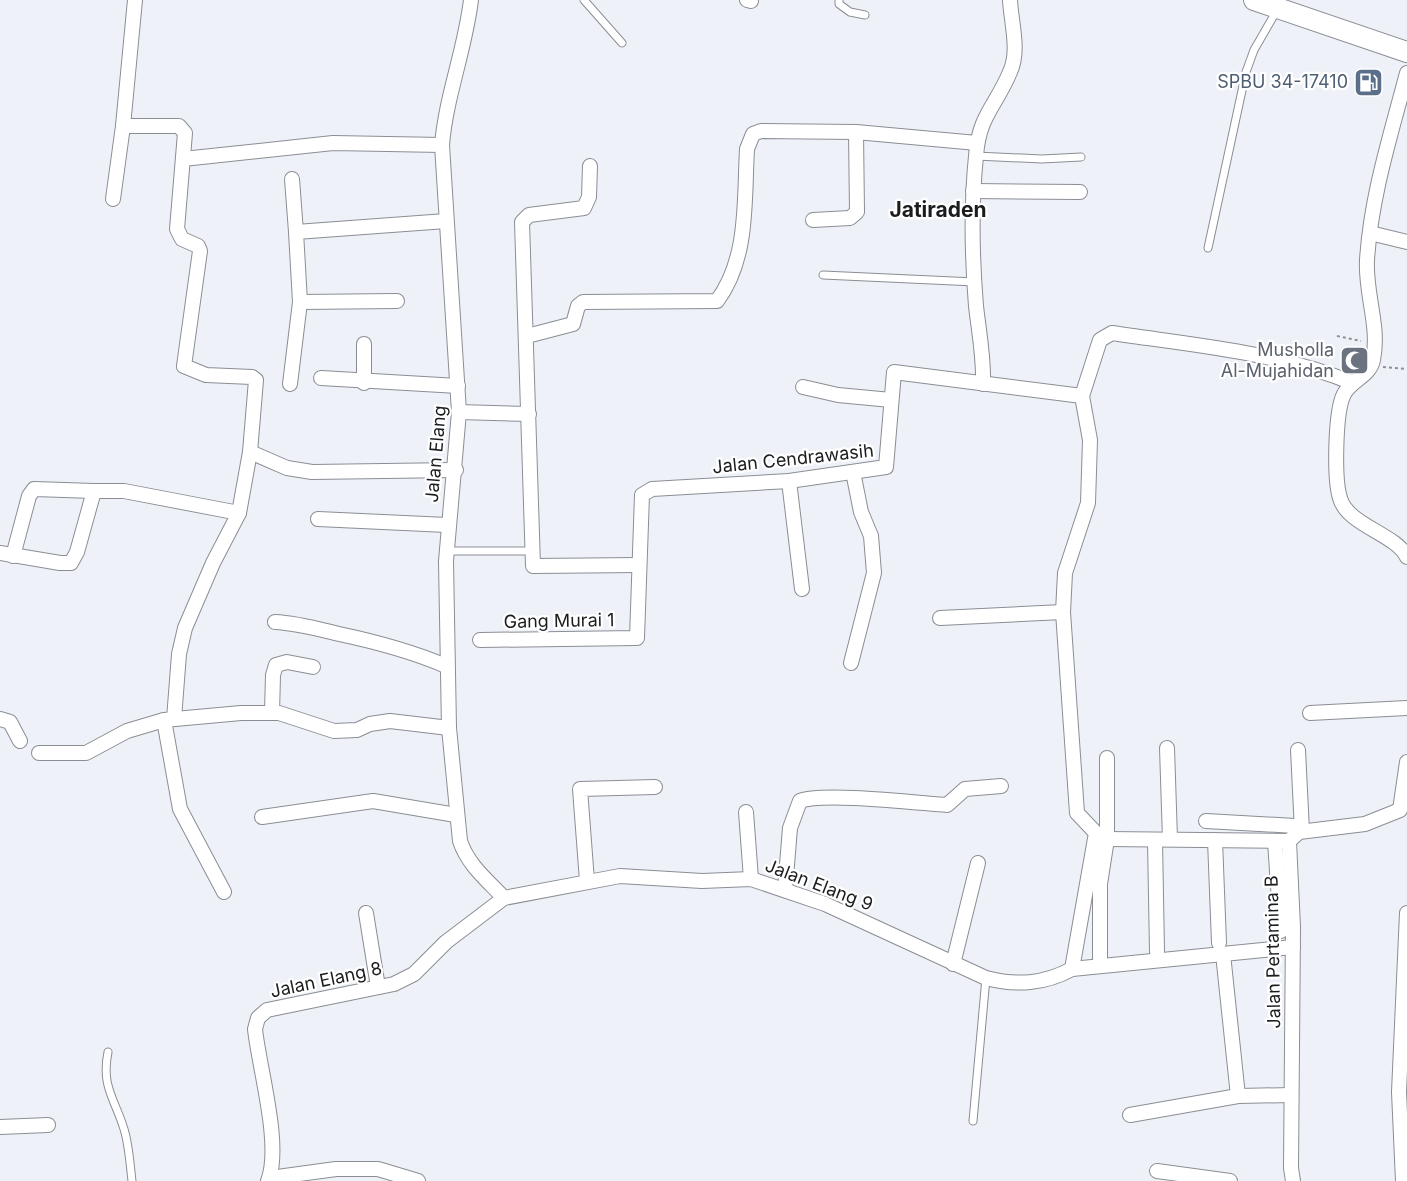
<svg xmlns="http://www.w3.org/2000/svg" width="1407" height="1181" font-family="Inter,sans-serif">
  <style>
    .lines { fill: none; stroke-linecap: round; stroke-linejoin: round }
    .lane-casing { stroke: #8a8e94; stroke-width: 9 }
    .street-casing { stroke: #8a8e94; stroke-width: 16 }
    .secondary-casing { stroke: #8a8e94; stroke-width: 22 }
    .path { stroke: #8d9094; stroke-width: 2; stroke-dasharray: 3 3; stroke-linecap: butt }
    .lane { stroke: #fff; stroke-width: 7 }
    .street { stroke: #fff; stroke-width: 14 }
    .secondary { stroke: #fff; stroke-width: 20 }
    .labels { text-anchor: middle; stroke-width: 4.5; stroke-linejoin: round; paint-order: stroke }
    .service-label { font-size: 18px; fill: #4e5e75; stroke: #fff; text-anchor: end }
    .worship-label { font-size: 18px; fill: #5b616d; stroke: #fff; text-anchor: end }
    .street-label { font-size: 18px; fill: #1b1c1e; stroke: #fff }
    .quarter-label { font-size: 21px; font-weight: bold; fill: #1b1c1e; stroke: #fff }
  </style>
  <rect width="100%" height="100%" fill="#eef2f8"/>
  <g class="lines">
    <defs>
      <g id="lane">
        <path d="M584 0 622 43"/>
        <path d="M839 0V4L850 12 865 15"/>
        <path d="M976 156 1042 159 1081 157"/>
        <path d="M1208 248 1246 72 1254 50 1277 10"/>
        <path d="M823 275 975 282"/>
        <path d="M446 551H533"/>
        <path d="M108 1052C101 1087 115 1099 124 1129 129 1145 130 1164 132 1181"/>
        <path d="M973 1121 986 978"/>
      </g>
      <g id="street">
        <path d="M135 0 123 126H179L185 133 177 229 182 239 198 246 200 251 184 366 206 375 252 377 256 380 250 452 239 513 213 563 185 628 179 654 174 719"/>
        <path d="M471 0C465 50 446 96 442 145L459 412 446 561 449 728 460 841C468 865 487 880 504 898"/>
        <path d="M747 0 751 1"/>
        <path d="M1407 73C1391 134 1371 196 1367 260 1365 294 1380 326 1373 360 1370 376 1351 380 1344 394 1335 411 1334 479 1340 498 1347 525 1396 534 1407 557"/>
        <path d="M183 159 333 143 442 145"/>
        <path d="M590 166 589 197 584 208 529 215 522 222 533 566 639 565"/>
        <path d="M292 179 296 232"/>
        <path d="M973 191 1080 192"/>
        <path d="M113 199 123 126"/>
        <path d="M813 220 850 218 857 212 856 132"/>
        <path d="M1370 233 1407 242"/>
        <path d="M300 302 397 301"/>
        <path d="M527 336 573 324 578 306 583 302 717 301C749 258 744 200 747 149L753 134 761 131 856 132 977 143"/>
        <path d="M321 378 458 386"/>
        <path d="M364 383V344"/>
        <path d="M290 384 300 302 296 232 446 221"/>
        <path d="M983 384C984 357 979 333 976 306 972 257 971 205 976 156 979 115 996 106 1010 72 1020 51 1011 22 1010 0"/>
        <path d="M803 387 838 395 891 400"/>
        <path d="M459 412 529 414"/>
        <path d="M250 452 287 468 312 472 456 470"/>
        <path d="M789 481 802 589"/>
        <path d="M318 519 447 525"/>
        <path d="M0 553 60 563H71L77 552 94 491H124L239 513"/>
        <path d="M13 556 29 496 34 489 94 491"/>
        <path d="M940 618 1063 612"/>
        <path d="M275 622C297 623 318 629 339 634 377 642 411 651 446 666"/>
        <path d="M480 640 637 638 642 495 652 489 789 481 886 467 894 372 1082 396"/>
        <path d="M851 663 874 573 871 536 861 512 853 472"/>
        <path d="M272 713 273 675 276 665 287 662 313 667"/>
        <path d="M1310 713 1407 708"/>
        <path d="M0 719 10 722 20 741"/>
        <path d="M164 720 180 809 224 892"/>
        <path d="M1167 748 1170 839"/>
        <path d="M1298 750 1302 831"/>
        <path d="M39 753H86L127 731 164 720 241 713H279L334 731 357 730 370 724 390 721 449 728"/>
        <path d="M746 812 751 879"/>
        <path d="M262 817 373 801 456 815"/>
        <path d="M1206 821 1295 826 1299 832"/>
        <path d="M1107 839 1289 841"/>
        <path d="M1155 840 1157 952"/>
        <path d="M1215 840 1219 943"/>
        <path d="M1275 841 1281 931"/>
        <path d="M587 881 580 789 655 787"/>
        <path d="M785 889 790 828 800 801C822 792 918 803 947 805L965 789 1001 786"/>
        <path d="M366 913 378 987"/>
        <path d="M1223 954 1238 1096"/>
        <path d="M1100 959V884L1107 839V758"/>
        <path d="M953 964 978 863"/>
        <path d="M1072 969 1096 833 1077 813 1063 612 1065 573 1088 503 1090 440 1082 396 1100 340 1112 333C1192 345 1278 352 1353 383"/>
        <path d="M1130 1115 1238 1096 1291 1095"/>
        <path d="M0 1127 48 1125"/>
        <path d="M1157 1171 1230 1181"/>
        <path d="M270 1178 336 1169H378L418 1181"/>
        <path d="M268 1181C282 1145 259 1068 255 1029L258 1018 267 1010 394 984 414 974 446 942 504 898 620 876 702 881 751 879 825 904 986 978C1017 986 1044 984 1072 969L1293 947"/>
        <path d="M1293 1181 1291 1168 1293 927 1289 841 1299 832 1365 824 1400 810 1407 762"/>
        <path d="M1403 1181 1399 1092 1407 913"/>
      </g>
      <path id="secondary" d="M1254 0 1407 52"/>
    </defs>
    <use href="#lane" class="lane-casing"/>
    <use href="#street" class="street-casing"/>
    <use href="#secondary" class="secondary-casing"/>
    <g class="path">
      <path d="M1337 336 1361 341"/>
      <path d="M1383 367 1407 369"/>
    </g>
    <use href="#lane" class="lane"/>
    <use href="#street" class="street"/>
    <use href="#secondary" class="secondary"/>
  </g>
  <defs>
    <symbol id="fuel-square" viewBox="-11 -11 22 22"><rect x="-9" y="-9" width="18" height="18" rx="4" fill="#5c6f8a" stroke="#fff"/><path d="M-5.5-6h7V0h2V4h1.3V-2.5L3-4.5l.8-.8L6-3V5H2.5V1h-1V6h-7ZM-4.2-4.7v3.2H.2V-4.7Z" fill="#fff"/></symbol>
    <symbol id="mosque-square" viewBox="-11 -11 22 22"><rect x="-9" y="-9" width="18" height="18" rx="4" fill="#6b7280" stroke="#fff"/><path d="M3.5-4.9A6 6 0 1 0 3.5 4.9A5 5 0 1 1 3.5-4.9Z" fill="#fff"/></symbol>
  </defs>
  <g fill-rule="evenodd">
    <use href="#fuel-square" x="1352" y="66" width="33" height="33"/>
    <use href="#mosque-square" x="1338" y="344" width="33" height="33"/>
  </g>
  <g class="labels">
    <g class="service-label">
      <text x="1348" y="88">SPBU 34-17410</text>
    </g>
    <g class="worship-label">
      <text x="1334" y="356">Musholla<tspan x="1334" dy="21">Al-Mujahidan</tspan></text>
    </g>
    <g class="street-label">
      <text transform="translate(436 454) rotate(-85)" y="6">Jalan Elang</text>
      <text transform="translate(793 459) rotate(-6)" y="6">Jalan Cendrawasih</text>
      <text transform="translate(559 621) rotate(-1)" y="6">Gang Murai 1</text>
      <text transform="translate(819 885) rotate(21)" y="6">Jalan Elang 9</text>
      <text transform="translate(1273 952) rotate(-91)" y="6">Jalan Pertamina B</text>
      <text transform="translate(326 980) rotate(-12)" y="6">Jalan Elang 8</text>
    </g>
    <g class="quarter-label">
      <text x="938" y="217">Jatiraden</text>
    </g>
  </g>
</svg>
